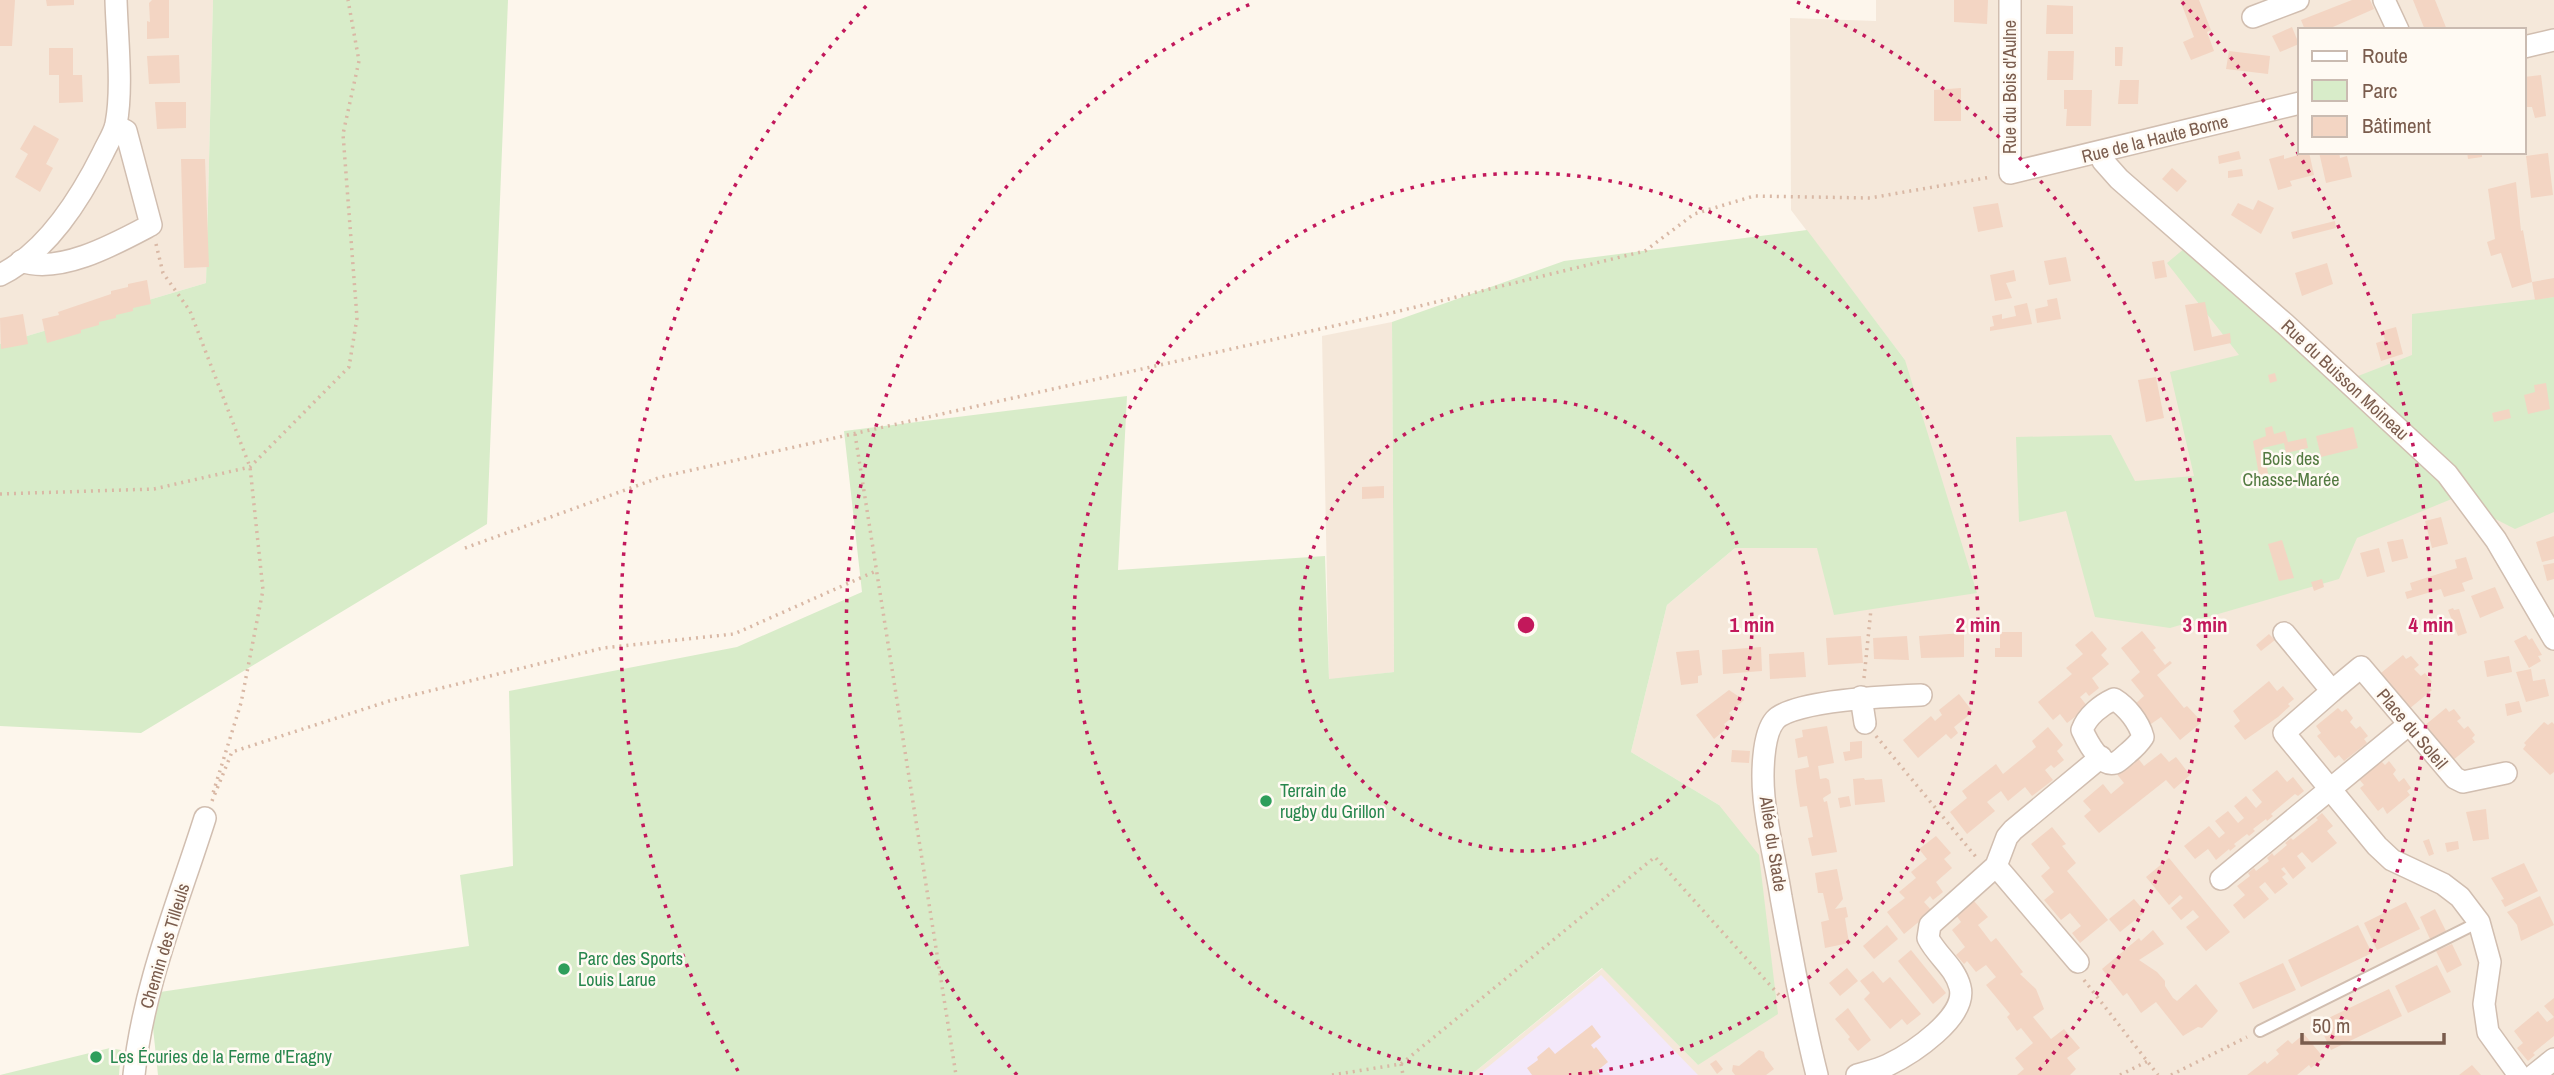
<svg xmlns="http://www.w3.org/2000/svg" width="2554" height="1075" font-family="'Archivo Narrow',sans-serif">
  <style>
    .residential { fill: #f5e8da; fill-rule: evenodd }
    .education { fill: #f3e8fa }
    .green { fill: #d8ecc9 }
    .building { fill: #f3d5c3 }
    .lines { fill: none; stroke-linecap: round; stroke-linejoin: round }
    .lane-casing { stroke: #d1beb0; stroke-width: 14 }
    .street-casing { stroke: #d1beb0; stroke-width: 24 }
    .path { stroke: #d9b8a5; stroke-width: 3.5; stroke-dasharray: 2 5; stroke-linecap: butt }
    .lane { stroke: #fff; stroke-width: 10 }
    .street { stroke: #fff; stroke-width: 21 }
    .ring { fill: none; stroke: #c2185b; stroke-width: 3.5; stroke-dasharray: 3.5 7 }
    .leisure-dot { fill: #2e9e5b; stroke: #fffaf3; stroke-width: 2.5 }
    .labels { text-anchor: middle; stroke-width: 5; stroke-linejoin: round; paint-order: stroke }
    .street-label { font-size: 18px; fill: #7a5c4d; stroke: #fffaf3 }
    .park-label { font-size: 18px; fill: #537a41; stroke: #fffaf3 }
    .leisure-label { font-size: 18px; fill: #27864d; stroke: #fffaf3; text-anchor: start }
    .centre { fill: #c2185b; stroke: #fffaf3; stroke-width: 3.5 }
    .ring-label { font-size: 21px; text-anchor: middle; font-weight: bold; fill: #c2185b; stroke: #fffaf3; stroke-width: 5; stroke-linejoin: round; paint-order: stroke }
  </style>
  <rect width="100%" height="100%" fill="#fdf6ec"/>
  <g class="residential">
    <path d="M0 0H213L206 283 0 344Z"/>
    <path d="M1876 0H2554V1075H1471L1603 968 1698 1065 1719 805 1631 752 1667 605 1735 548H1817L1905 360 1791 210 1790 18 1876 21ZM2300 30H2524V152H2300Z"/>
    <path d="M1392 322 1394 672 1329 680 1322 336Z"/>
  </g>
  <path class="education" d="M1601 975 1698 1075H1478Z"/>
  <g class="green">
    <path d="M213 0H508L487 524 141 733 0 726V344L206 283Z"/>
    <path d="M1807 230 1905 360 1977 593 1834 615 1817 548H1735L1667 605 1631 752 1719 805 1759 855 1778 1014 1698 1065 1602 968 1471 1075H158L151 1009 160 992 469 946 460 875 513 866 509 691 737 647 862 592 844 431 1127 396 1118 570 1325 556 1329 679 1394 672 1392 322 1564 261Z"/>
    <path d="M2185 248 2335 385 2412 355V314L2554 297V512L2515 529 2454 498 2357 538 2339 579 2170 628 2095 617 2066 511 2019 522 2016 437 2111 435 2135 481 2194 476 2170 372 2239 355 2167 263Z"/>
    <path d="M110 1048 121 1050 119 1075H0Z"/>
  </g>
  <g class="building">
    <path d="M0 0H15L12 46H0Z"/>
    <path d="M46 0H74V5L47 6Z"/>
    <path d="M152 0H169V38L147 39V21L150 22 149 3Z"/>
    <path d="M1954 0H1988L1987 24 1954 22Z"/>
    <path d="M2180 0H2199L2211 30 2207 32 2214 51 2191 60 2183 42 2194 37Z"/>
    <path d="M2352 0H2370L2374 9 2326 30H2305L2301 20Z"/>
    <path d="M2413 0H2435L2447 30H2425Z"/>
    <path d="M2047 5 2073 6V34H2046Z"/>
    <path d="M2292 27 2299 44 2280 52 2272 36Z"/>
    <path d="M2115 47H2123L2122 66H2115Z"/>
    <path d="M49 48H73V75H82L83 102 59 103V75H49Z"/>
    <path d="M2048 51H2074L2073 80H2047Z"/>
    <path d="M2229 51 2270 56 2268 74 2226 69Z"/>
    <path d="M179 55 180 83 149 84 147 56Z"/>
    <path d="M2541 75 2546 116 2535 118 2532 107H2524V77Z"/>
    <path d="M2120 80H2139L2138 104H2118Z"/>
    <path d="M1961 88V121H1934V90Z"/>
    <path d="M2064 90H2092L2091 126H2066L2067 109H2064Z"/>
    <path d="M155 102H186V128L157 129Z"/>
    <path d="M34 125 59 139 46 164 53 168 40 192 15 177 28 154 20 149Z"/>
    <path d="M2239 151 2241 159 2219 164 2218 156Z"/>
    <path d="M2309 152 2314 175 2290 181 2292 186 2278 190 2269 159 2284 155V159Z"/>
    <path d="M2319 152H2339L2340 158 2347 156 2352 177 2326 183Z"/>
    <path d="M2467 152H2482V157L2468 159Z"/>
    <path d="M2548 153 2553 195 2531 198 2526 156Z"/>
    <path d="M181 159H205L209 267 184 268Z"/>
    <path d="M2172 168 2187 181 2177 192 2162 179Z"/>
    <path d="M2242 169 2243 176 2228 178V171Z"/>
    <path d="M2516 182 2521 231 2523 230 2532 282 2554 278V297L2535 300 2532 282 2512 288 2501 253 2491 256 2487 242 2495 239 2488 189Z"/>
    <path d="M2258 200 2274 208 2261 234 2231 215 2238 203 2253 210Z"/>
    <path d="M1998 203 2003 227 1978 232 1973 207Z"/>
    <path d="M2335 221 2336 228 2293 239 2291 232Z"/>
    <path d="M2066 257 2071 281 2049 285 2044 261Z"/>
    <path d="M2164 260 2167 277 2155 279 2152 262Z"/>
    <path d="M2327 263 2333 284 2302 296 2295 273Z"/>
    <path d="M2014 270 2016 281 2006 283 2012 298 1995 301 1990 275Z"/>
    <path d="M147 280 151 304 133 308V311L116 315V318L99 322V325L81 330V333L47 343 42 319 59 315 58 312 111 294V291L128 287V284Z"/>
    <path d="M2057 298 2061 319 2037 323 2035 309 2048 306 2047 300Z"/>
    <path d="M2205 302 2212 337 2230 333 2231 343 2194 351 2185 305Z"/>
    <path d="M2027 303 2032 324 1990 331V327L1994 326 1992 316 2002 314V319L2016 316 2014 306Z"/>
    <path d="M23 314 28 344 1 349 0 318Z"/>
    <path d="M2396 327 2403 354 2381 361 2376 343 2385 340 2382 331Z"/>
    <path d="M2275 373 2277 381 2270 383 2268 375Z"/>
    <path d="M2156 377 2164 418 2146 422 2138 380Z"/>
    <path d="M2546 383 2550 409 2528 414 2524 395 2535 392 2534 385Z"/>
    <path d="M2509 409 2511 418 2494 422 2492 413Z"/>
    <path d="M2272 426 2274 434 2285 431 2288 442 2306 438 2308 448 2286 453 2284 443 2263 448 2269 478 2260 481 2253 441 2266 436 2265 428Z"/>
    <path d="M2353 427 2358 448 2321 457 2316 436Z"/>
    <path d="M1384 486V498L1362 499V487Z"/>
    <path d="M2441 517 2448 544 2432 548 2425 521Z"/>
    <path d="M2554 536V559L2542 562 2536 542Z"/>
    <path d="M2403 539 2408 558 2392 562 2387 542Z"/>
    <path d="M2282 540 2294 578 2279 581 2268 544Z"/>
    <path d="M2379 548 2385 572 2367 577 2360 553Z"/>
    <path d="M2466 557 2473 579 2462 583 2465 591 2444 597 2441 589 2407 599 2405 592 2412 590 2410 583 2457 568 2455 560Z"/>
    <path d="M2554 563V579L2547 581 2543 565Z"/>
    <path d="M2322 579 2324 587 2314 591 2311 582Z"/>
    <path d="M2495 587 2504 608 2480 618 2471 596Z"/>
    <path d="M2453 608 2454 610 2459 609 2467 633 2458 636 2448 610Z"/>
    <path d="M2092 631 2107 649 2101 655 2109 664 2092 678 2099 688 2089 696 2086 692 2080 697 2088 707 2067 723 2060 714 2053 720 2038 702 2072 674 2066 668 2083 654 2075 645Z"/>
    <path d="M2142 631 2156 648 2153 650 2165 665 2170 661 2172 663 2157 675 2184 708 2187 706 2202 722 2180 740 2161 717 2151 724 2135 704 2144 696 2131 680 2140 672 2121 648Z"/>
    <path d="M2000 632H2022V657H1995V648H2000Z"/>
    <path d="M1964 633V657L1921 658 1919 636Z"/>
    <path d="M2269 634 2275 640 2261 651 2256 645Z"/>
    <path d="M2526 635 2529 640 2532 638 2542 655 2538 656 2541 661 2529 668 2514 641Z"/>
    <path d="M1861 636 1863 663 1828 665 1826 638Z"/>
    <path d="M1907 636 1909 660 1874 659 1873 638Z"/>
    <path d="M1761 647 1762 671 1723 674 1722 650Z"/>
    <path d="M1699 650 1702 675 1698 676V683L1681 685 1676 652Z"/>
    <path d="M1804 652 1806 677 1770 679 1769 654Z"/>
    <path d="M2403 655 2406 659 2411 656 2419 665 2414 669 2421 676 2425 673 2432 682 2428 686 2432 690 2409 709 2382 683 2386 680 2381 673Z"/>
    <path d="M2509 656 2512 672 2487 677 2484 661Z"/>
    <path d="M2531 669 2533 681 2545 679 2549 696 2526 702 2516 672Z"/>
    <path d="M2269 681 2277 691 2283 686 2294 699 2288 704 2290 706 2278 717 2245 740 2234 726 2240 721 2233 711Z"/>
    <path d="M1729 690 1744 700 1729 713 1733 717 1724 724 1727 728 1714 739 1696 715Z"/>
    <path d="M1959 694 1973 712 1954 727 1958 733 1951 739 1946 734 1918 758 1903 740 1931 716 1935 721 1942 715 1939 710Z"/>
    <path d="M2519 701 2522 712 2507 716 2505 704Z"/>
    <path d="M2338 708 2342 712 2346 709 2353 718 2350 722 2356 729 2360 726 2368 736 2364 739 2367 743 2344 761 2339 755 2335 758 2317 736 2321 733 2316 726Z"/>
    <path d="M2446 708 2449 712 2454 709 2461 718 2457 721 2464 729 2468 726 2475 735 2472 738 2475 742 2452 761 2424 726Z"/>
    <path d="M2544 722 2548 725 2552 722 2554 724V772L2550 775 2523 749 2526 745 2524 743Z"/>
    <path d="M1827 726 1834 763 1818 766 1820 779 1826 778 1829 780 1831 793 1823 798 1824 802 1827 801 1837 852 1812 856 1808 838 1813 837 1807 806 1800 807 1796 781 1795 770 1809 767 1807 756 1798 758 1795 739 1803 737 1802 730Z"/>
    <path d="M2048 727 2063 745 2057 751 2064 760 2054 768 2051 765 2045 770 2053 780 2032 796 2025 787 2008 801 2001 791 1987 802 1995 811 1967 834 1950 812 1967 798 1962 791 1996 764 2003 774 2036 747 2032 741Z"/>
    <path d="M1862 741V758L1845 761 1843 752 1850 751V742Z"/>
    <path d="M1732 750 1750 751 1749 763 1731 762Z"/>
    <path d="M2161 753 2169 762 2176 757 2190 775 2174 789 2166 780 2099 833 2084 816 2091 810 2083 801 2103 784 2111 794 2124 783 2116 773 2137 757 2144 766Z"/>
    <path d="M2381 761 2385 765 2389 761 2396 770 2393 774 2399 782 2404 778 2411 788 2407 791 2410 795 2387 814 2383 807 2378 811 2360 788 2364 785 2359 779Z"/>
    <path d="M2277 770 2287 782 2293 777 2304 791 2298 796 2295 794 2271 814 2273 816 2267 821 2266 819 2253 829 2255 831 2249 836 2247 834 2234 844 2236 846 2230 851 2229 849 2216 860 2208 849 2195 859 2184 846 2209 826 2219 838 2225 833 2215 821 2228 811 2238 823 2244 818 2234 806 2246 796 2256 808 2262 802 2252 790Z"/>
    <path d="M1864 778 1865 780 1882 779 1885 802 1855 805 1853 779Z"/>
    <path d="M1849 796 1851 806 1840 808 1838 798Z"/>
    <path d="M2486 809 2489 839 2473 841 2466 812Z"/>
    <path d="M2322 813 2333 826 2327 831 2337 843 2312 863 2302 852 2297 856 2306 868 2293 879 2284 867 2281 869 2286 874 2282 877 2288 884 2275 894 2265 882 2259 887 2269 899 2244 919 2233 905 2245 895 2237 886 2250 876 2248 873 2254 868 2256 871 2269 861 2267 858 2272 853 2274 856 2287 845 2285 843 2291 838 2293 840 2318 820 2316 818Z"/>
    <path d="M2052 827 2066 844 2062 846 2076 863 2067 871 2108 920 2080 943 2072 933 2081 926 2070 913 2061 920 2044 900 2054 892 2041 876 2050 868 2031 844Z"/>
    <path d="M1936 836 1951 853 1944 859 1952 868 1936 882 1943 892 1933 900 1930 896 1924 902 1932 911 1904 934 1887 912 1905 898 1899 892 1916 878 1911 872 1927 859 1919 849Z"/>
    <path d="M2429 839 2434 854 2429 856 2423 841Z"/>
    <path d="M2458 841 2459 849 2447 852 2445 843Z"/>
    <path d="M2169 858 2230 932 2206 951 2186 927 2199 917 2193 910 2181 920 2171 908 2183 898 2180 895 2169 905 2146 877Z"/>
    <path d="M2524 863 2538 891 2505 907 2501 900 2504 899 2491 878Z"/>
    <path d="M1837 869 1843 899 1835 909 1846 907 1848 917 1845 918 1849 943 1825 948 1821 922 1829 920 1823 893H1818L1815 873Z"/>
    <path d="M2540 896 2554 925 2521 941 2517 925 2507 912Z"/>
    <path d="M2134 899 2145 912 2120 932 2109 919Z"/>
    <path d="M1974 901 1988 917 1978 925 1991 942 1996 938 2023 972 2020 974 2036 989 2044 1009 2033 1017 2051 1039 2064 1029 2080 1048 2067 1058 2076 1069 2070 1075H2017L2024 1069 2015 1058 2033 1043 2021 1028 2017 1031 2007 1017 2010 1014 1986 985 1996 977 1986 965 1976 972 1967 961 1964 964 1956 955 1965 947 1952 930 1961 922 1956 915Z"/>
    <path d="M2406 902 2420 929 2377 950 2364 923Z"/>
    <path d="M2435 909 2446 931 2430 939 2420 917Z"/>
    <path d="M1887 925 1898 939 1874 959 1863 946Z"/>
    <path d="M2358 925 2372 953 2301 987 2288 960Z"/>
    <path d="M2153 930 2164 944 2139 960 2157 972 2165 981V986L2173 998 2177 1001 2196 984 2218 1011 2202 1028 2198 1027 2183 1036 2156 1002 2141 1013 2127 993 2123 996 2102 969 2139 938 2141 941Z"/>
    <path d="M2452 944 2462 965 2447 973 2436 951Z"/>
    <path d="M1911 950 1946 993 1933 1004 1898 961Z"/>
    <path d="M2283 963 2296 990 2253 1009 2239 983Z"/>
    <path d="M2437 965 2451 992 2408 1013 2395 986Z"/>
    <path d="M1847 968 1858 981 1840 996 1829 983Z"/>
    <path d="M1873 971 1883 983 1890 977 1921 1014 1907 1025 1902 1019 1890 1029 1864 999 1870 993 1860 981Z"/>
    <path d="M2389 989 2402 1016 2331 1050 2318 1023Z"/>
    <path d="M2554 998V1036L2533 1053 2535 1055 2528 1061 2517 1048 2523 1043 2514 1031 2538 1011 2547 1022 2554 1017 2544 1006Z"/>
    <path d="M1848 1008 1871 1040 1858 1051 1848 1039 1850 1037 1835 1019Z"/>
    <path d="M1592 1025 1601 1037 1591 1045 1594 1049 1596 1047 1608 1062 1597 1071 1600 1075H1532L1527 1068 1538 1060 1537 1057 1549 1047 1555 1054Z"/>
    <path d="M2304 1034 2324 1058 2311 1068 2309 1065 2297 1075H2247L2265 1061 2267 1064 2279 1054 2276 1050 2288 1040 2292 1044Z"/>
    <path d="M1759 1050 1764 1052 1765 1057 1774 1069 1766 1075H1735L1732 1071 1733 1065 1739 1066Z"/>
    <path d="M1716 1060 1723 1069 1717 1074 1710 1064Z"/>
    <path d="M2472 1065 2481 1075H2459Z"/>
  </g>
  <g class="lines">
    <defs>
      <path id="lane" d="M2260 1031 2479 922"/>
      <g id="street">
        <path d="M2010 0V173L2300 103"/>
        <path d="M2384 0 2398 30"/>
        <path d="M2253 17 2298 0"/>
        <path d="M2524 47 2554 40"/>
        <path d="M2100 153 2103 161 2119 179 2285 324 2447 474 2496 540 2554 639"/>
        <path d="M21 261C60 275 117 243 151 225L126 131 116 126"/>
        <path d="M0 275C47 252 80 199 103 153 107 144 114 134 116 124 123 89 117 37 116 0"/>
        <path d="M2284 633 2332 691 2284 733 2377 846 2392 860 2443 884 2460 897 2479 922 2490 962 2484 1004 2488 1032 2519 1075"/>
        <path d="M2332 691 2361 667 2455 778 2463 782 2506 773"/>
        <path d="M1861 697 1865 723"/>
        <path d="M2114 699C2127 707 2139 722 2143 737 2139 743 2134 748 2128 753 2124 756 2120 761 2115 763 2100 767 2087 741 2082 730 2087 716 2101 705 2114 699Z"/>
        <path d="M1996 866 2078 962"/>
        <path d="M2221 879 2408 725"/>
        <path d="M134 1075C143 987 178 903 205 818"/>
        <path d="M1817 1075C1802 1016 1792 957 1781 897 1776 864 1767 830 1764 797 1762 777 1762 735 1775 720 1792 700 1893 696 1921 695"/>
        <path d="M1857 1075C1867 1072 1878 1070 1888 1065 1911 1054 1968 1017 1960 987 1955 967 1937 956 1928 938L1930 925 1996 866 2007 837 2013 830 2101 757"/>
        <path d="M2534 1075 2554 1059"/>
      </g>
    </defs>
    <use href="#lane" class="lane-casing"/>
    <use href="#street" class="street-casing"/>
    <g class="path">
      <path d="M156 244 163 273 190 311 250 467 263 590 241 703 213 793"/>
      <path d="M855 434 956 1075"/>
      <path d="M0 494 154 489 250 467 349 367 357 318 343 134 359 61 348 0"/>
      <path d="M465 548 661 477 1387 314 1645 251 1694 214 1754 196 1870 198 1991 177"/>
      <path d="M1864 678 1871 609"/>
      <path d="M1876 736 1976 857"/>
      <path d="M212 801 232 752 389 701 603 648 734 634 876 571"/>
      <path d="M2084 980 2158 1075"/>
      <path d="M1401 1064 1403 1075"/>
      <path d="M1332 1075 1401 1064 1655 857 1779 995"/>
      <path d="M2120 1075 2148 1061"/>
      <path d="M2171 1075 2247 1037"/>
    </g>
    <use href="#lane" class="lane"/>
    <use href="#street" class="street"/>
  </g>
  <g class="ring">
    <circle cx="1526" cy="625" r="226"/>
    <path d="M1483 1075A452 452 0 1 1 1569 1075"/>
    <path d="M1017 1075A679 679 0 0 1 1255 2M1797 2A679 679 0 0 1 2035 1075"/>
    <path d="M738 1071A905 905 0 0 1 870 2M2182 2A905 905 0 0 1 2314 1071"/>
  </g>
  <g class="leisure-dot">
    <circle cx="1266" cy="801" r="7"/>
    <circle cx="564" cy="969" r="7"/>
    <circle cx="96" cy="1057" r="7"/>
  </g>
  <g class="labels">
    <g class="street-label">
      <text transform="translate(2010 87) rotate(-90)" y="6">Rue du Bois d'Aulne</text>
      <text transform="translate(2155 139) rotate(-14)" y="6">Rue de la Haute Borne</text>
      <text transform="translate(2345 380) rotate(43)" y="6">Rue du Buisson Moineau</text>
      <text transform="translate(2412 729) rotate(50)" y="6">Place du Soleil</text>
      <text transform="translate(1773 844) rotate(81)" y="6">Allée du Stade</text>
      <text transform="translate(165 946) rotate(-73)" y="6">Chemin des Tilleuls</text>
    </g>
    <g class="park-label">
      <text x="2291" y="465">Bois des<tspan x="2291" dy="21">Chasse-Marée</tspan></text>
    </g>
    <g class="leisure-label">
      <text x="1280" y="797">Terrain de<tspan x="1280" dy="21">rugby du Grillon</tspan></text>
      <text x="578" y="965">Parc des Sports<tspan x="578" dy="21">Louis Larue</tspan></text>
      <text x="110" y="1063">Les Écuries de la Ferme d'Eragny</text>
    </g>
  </g>
  <circle cx="1526" cy="625" r="10" class="centre"/>
  <g class="ring-label">
    <text x="1752" y="632">1 min</text>
    <text x="1978" y="632">2 min</text>
    <text x="2205" y="632">3 min</text>
    <text x="2431" y="632">4 min</text>
  </g>
  <rect x="2298" y="28" width="228" height="126" fill="#fffaf3" stroke="#cabbb1" stroke-width="2"/>
  <rect x="2312" y="51" width="35" height="10" fill="#ffffff" stroke="#cabbb1" stroke-width="2"/>
  <text x="2362" y="63" font-size="21" fill="#7a5c4d">Route</text>
  <rect x="2312" y="80" width="35" height="21" fill="#d8ecc9" stroke="#cabbb1" stroke-width="2"/>
  <text x="2362" y="98" font-size="21" fill="#7a5c4d">Parc</text>
  <rect x="2312" y="116" width="35" height="21" fill="#f3d5c3" stroke="#cabbb1" stroke-width="2"/>
  <text x="2362" y="133" font-size="21" fill="#7a5c4d">Bâtiment</text>
  <path d="M2302 1033v10h142v-10" fill="none" stroke="#7a5c4d" stroke-width="3.5"/>
  <text x="2312" y="1033" font-size="21" fill="#7a5c4d" stroke="#fffaf3" stroke-width="5" paint-order="stroke">50 m</text>
</svg>
